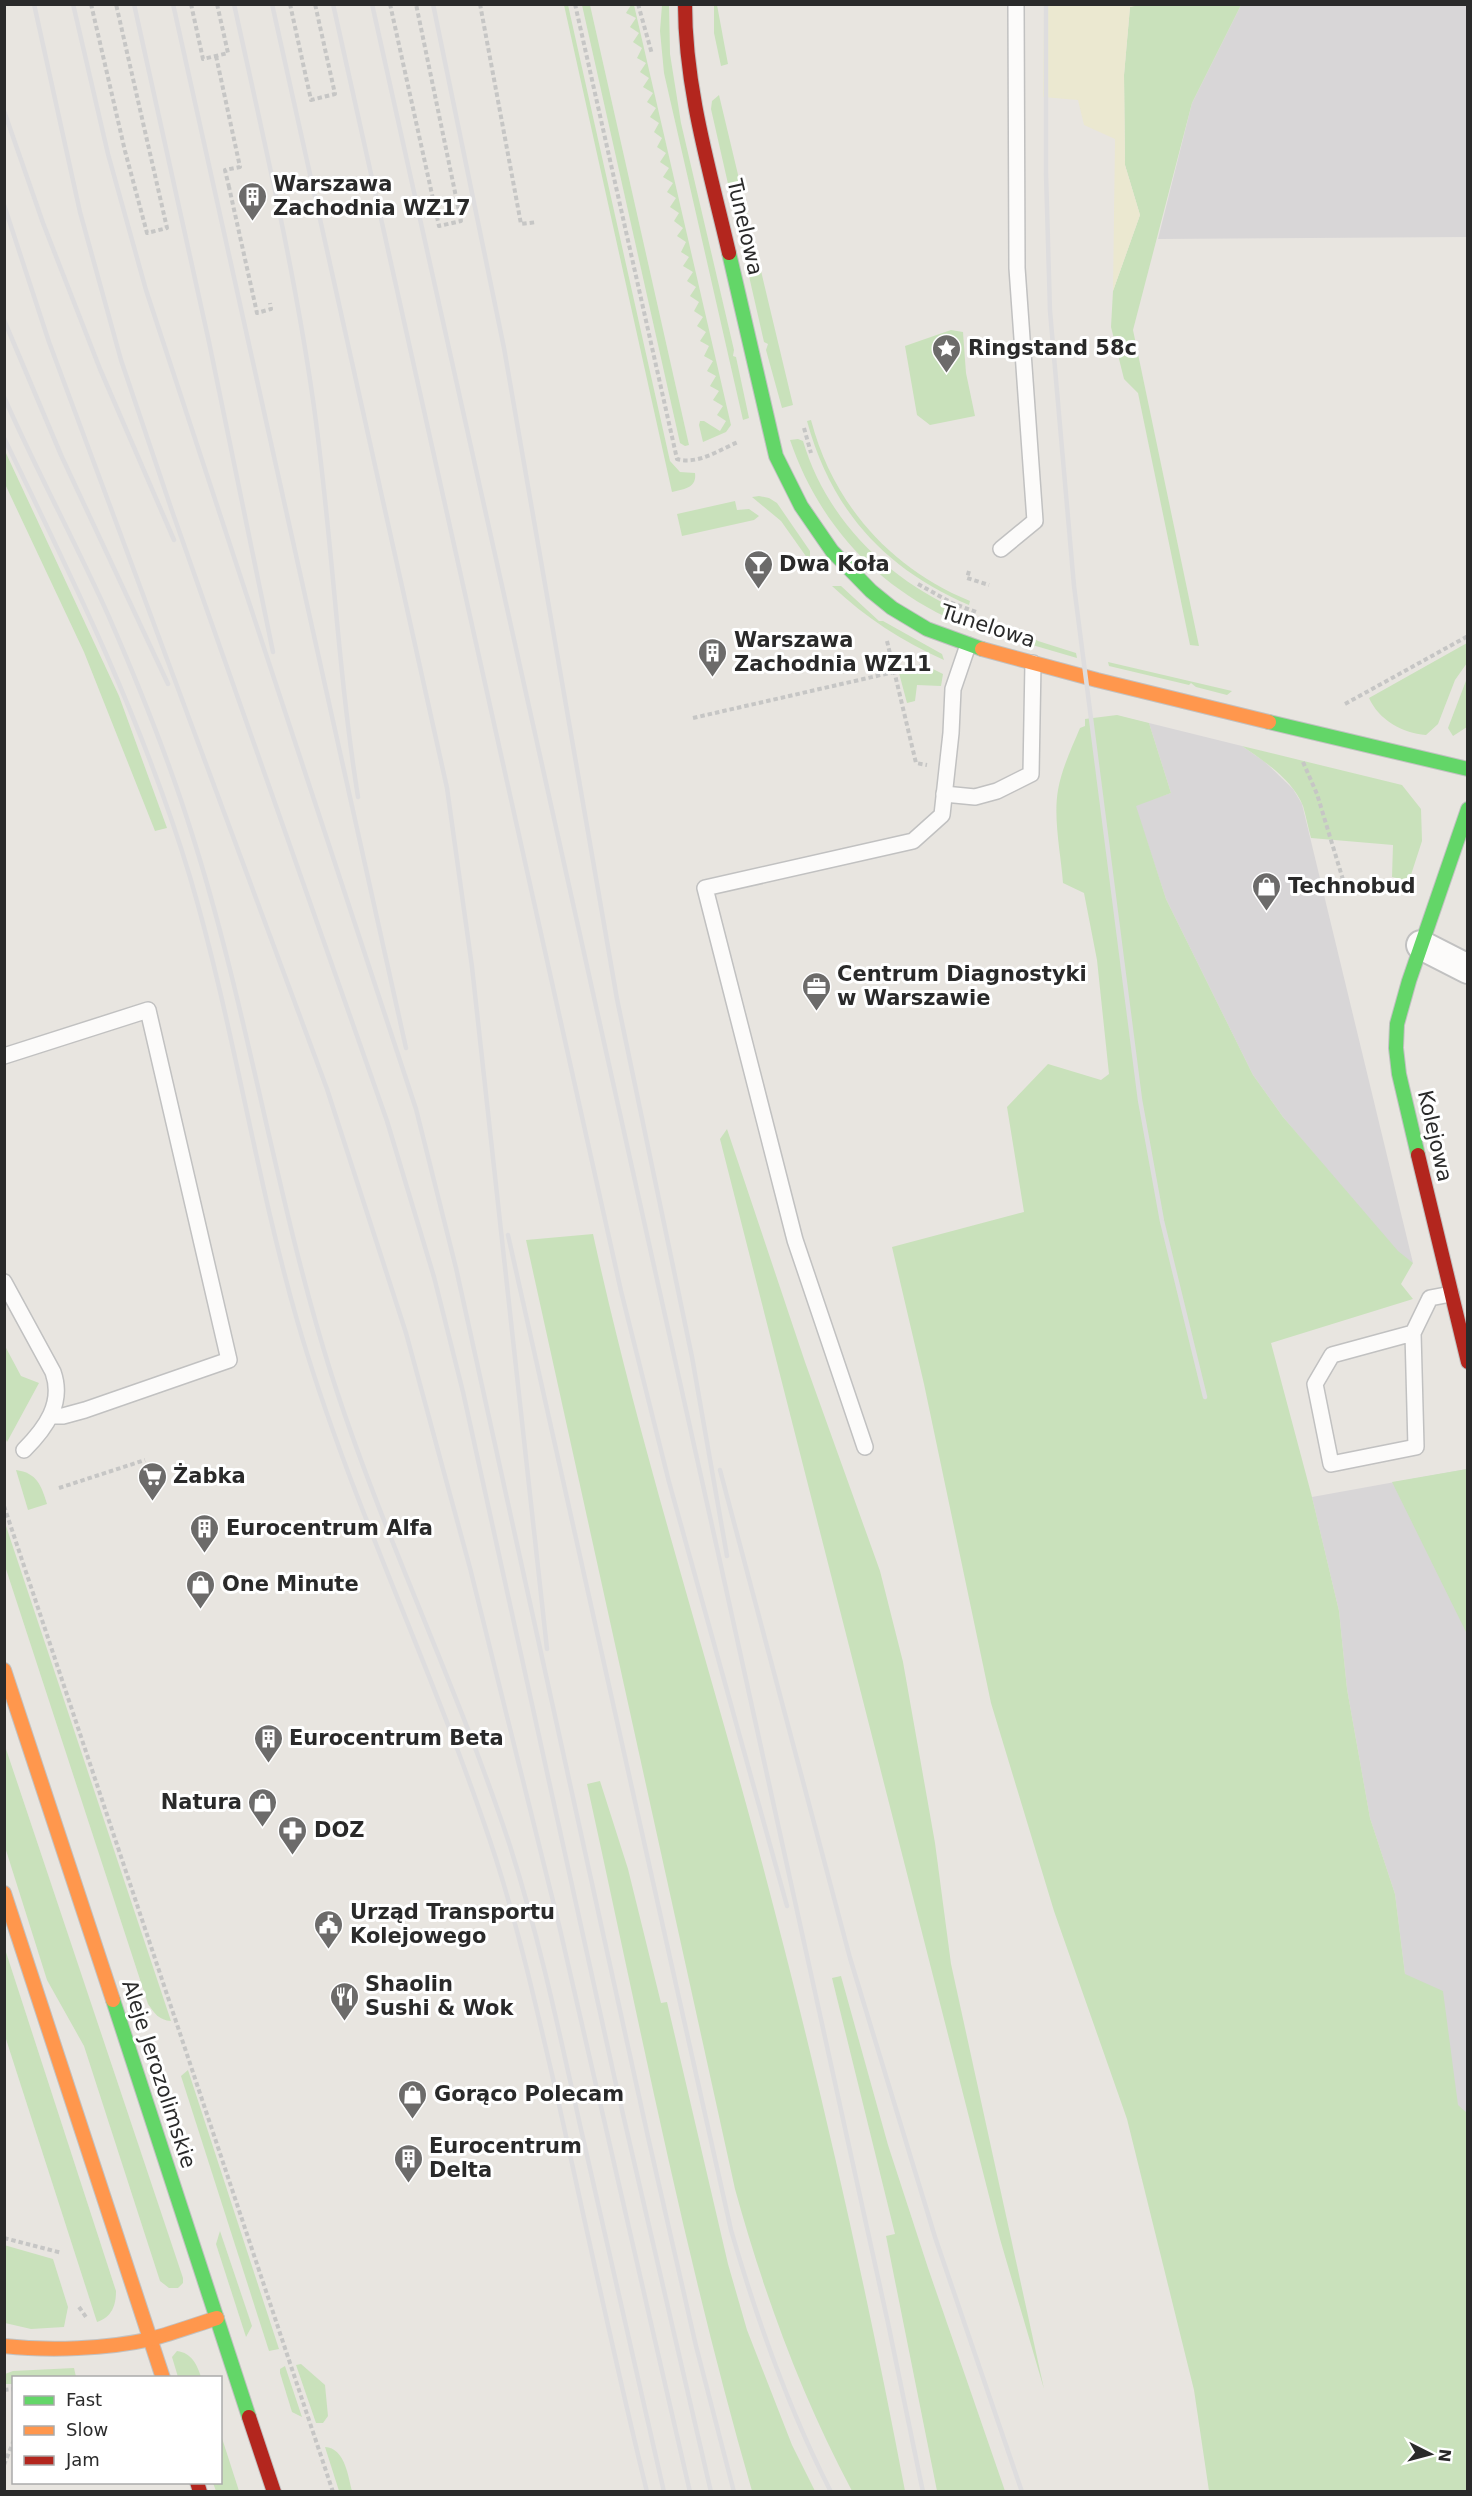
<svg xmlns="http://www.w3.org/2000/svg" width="1472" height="2496" font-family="'DejaVu Sans',sans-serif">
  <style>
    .industrial { fill: #d8d6d7 }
    .green { fill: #c9e1bb }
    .sand { fill: #ebe8d0 }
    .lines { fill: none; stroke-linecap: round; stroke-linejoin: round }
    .lane-casing { stroke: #c1c1c1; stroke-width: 18 }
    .street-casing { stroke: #c1c1c1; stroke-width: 32 }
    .fast-casing { stroke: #c1c1c1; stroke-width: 16 }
    .slow-casing { stroke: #c1c1c1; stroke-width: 16 }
    .jam-casing { stroke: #c1c1c1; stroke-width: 16 }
    .path { stroke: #c6c6c5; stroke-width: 4; stroke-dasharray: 4.5 3; stroke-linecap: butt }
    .lane { stroke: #fcfbfa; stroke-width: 15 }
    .street { stroke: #fcfbfa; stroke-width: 28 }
    .fast { stroke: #63d668; stroke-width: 14 }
    .slow { stroke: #ff974d; stroke-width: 14 }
    .jam { stroke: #b3261e; stroke-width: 14 }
    .rail { stroke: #deddde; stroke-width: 4.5 }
    .labels { text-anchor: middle; stroke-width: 6; stroke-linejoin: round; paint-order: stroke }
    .poi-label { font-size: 21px; font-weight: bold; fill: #2a2a2a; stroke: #fff; text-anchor: start }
    .street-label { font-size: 21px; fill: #2a2a2a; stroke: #fff }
  </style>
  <rect width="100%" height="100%" fill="#e8e5e0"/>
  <g class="industrial">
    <path d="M1241 5H1467V237L1158 239 1192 103Z"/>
    <path d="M1149 723 1242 746 1265 762 1293 789 1302 804 1413 1263 1398 1253 1283 1117 1253 1075 1166 899 1135 805 1171 793Z"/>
    <path d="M1467 1469V2238L1405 1974 1395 1894 1370 1818 1347 1689 1339 1611 1312 1497Z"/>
  </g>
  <g class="green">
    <path d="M1140 4 1241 5 1192 103 1133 330 1199 646 1190 645 1138 393 1124 379 1111 327 1113 291 1140 215 1125 165 1124 75 1130 7Z"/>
    <path d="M564 5H568L670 461 680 472 695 473C697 488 684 489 672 492Z"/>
    <path d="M582 5H590L689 445 685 446 680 443Z"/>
    <path d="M631 5H634L731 425 726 432 703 442 699 425 700 421H704L720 431 726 421 717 415 723 406 713 400 719 391 710 386 716 376 707 371 713 361 704 356 709 346 700 341 706 332 697 326 703 317 694 311 699 302 690 296 696 287 687 281 693 272 683 266 689 257 681 252 686 242 677 236 683 228 674 221 679 213 670 207 676 198 667 192 673 183 663 177 669 168 660 162 666 153 657 147 662 138 654 132 659 123 650 117 656 108 647 102 653 93 643 87 649 78 640 72 646 63 637 58 642 48 633 42 639 33 630 27 636 18 626 13Z"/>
    <path d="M662 5H669L670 54 681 123 734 350 733 356 736 357 749 418 743 420 664 73 660 31Z"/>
    <path d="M714 5H717L728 64 721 66 714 33Z"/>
    <path d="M719 95 793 405 782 408 766 350 768 344 764 342 711 109 712 101Z"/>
    <path d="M951 330 963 332 966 373 975 416 930 425 917 415 905 346Z"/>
    <path d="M811 420C833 504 890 568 970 601L969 605C885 569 831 510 807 421Z"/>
    <path d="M798 439 803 441C827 521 888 579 962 612L946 617C871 581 817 519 790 440Z"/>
    <path d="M5 451 119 696 167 828 155 831 84 652 5 484Z"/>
    <path d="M759 496 769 498 777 503 810 551V562L781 521 752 497Z"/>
    <path d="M735 501 737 510 749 509 759 516 754 520 682 536 677 514Z"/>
    <path d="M832 586H841L879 621H883L942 654 944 660C902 641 866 618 832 586Z"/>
    <path d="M990 621 1019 629 1038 641 1076 653 1077 658 1001 636 994 630Z"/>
    <path d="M1467 643V663L1455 680 1438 724 1426 735C1402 733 1379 720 1369 698Z"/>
    <path d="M1108 662 1232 691 1227 695 1196 687 1191 683 1189 685 1109 666Z"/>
    <path d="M929 667 943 674 941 686 917 685 915 701 907 703 899 673Z"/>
    <path d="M1467 678V727L1453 736 1448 728Z"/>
    <path d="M1117 715 1149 723 1171 793 1136 806 1166 899 1253 1075 1283 1117 1398 1251 1413 1263 1401 1284 1413 1299 1271 1343 1312 1497 1339 1611 1347 1689 1370 1818 1395 1894 1405 1974 1443 1991 1458 2105 1467 2113V2491H1209L1194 2390 1127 2119 1054 1911 991 1703 924 1384 892 1247 1024 1212 1007 1107 1048 1064 1101 1080 1109 1074 1097 960 1084 893 1063 883C1061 854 1053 819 1058 790 1062 768 1072 747 1080 728L1085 726V719Z"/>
    <path d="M1242 746 1402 785 1421 809 1422 841 1409 881 1392 877 1393 845 1311 838C1308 827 1306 816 1303 806 1293 780 1264 761 1242 746Z"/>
    <path d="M727 1129 805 1362 880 1571 903 1662 935 1843 951 1964 1044 2389 1000 2239 720 1139Z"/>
    <path d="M593 1234C638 1440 702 1640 757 1844 814 2057 864 2274 905 2491H852C801 2395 764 2294 735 2189L526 1240Z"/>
    <path d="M5 1346 21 1376 39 1383 7 1442 4 1435Z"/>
    <path d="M1467 1469H1468L1467 1634 1392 1482Z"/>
    <path d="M16 1470C37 1473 41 1485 47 1504L28 1510Z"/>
    <path d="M5 1523 171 2021C159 2020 155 2014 148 2004L5 1566Z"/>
    <path d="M4 1743 183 2278V2283L178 2288H169L160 2281 84 2046 47 1980 5 1847Z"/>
    <path d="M600 1781 628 1869 661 2003 667 2002 728 2264 747 2330 792 2445 815 2491H752C685 2259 639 2020 587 1784Z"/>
    <path d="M4 1946 116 2291C116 2305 112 2317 97 2322L5 2036Z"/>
    <path d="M841 1976 888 2145 928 2268 1005 2491H937L886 2236 895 2234 832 1978Z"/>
    <path d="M188 2070 279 2349 269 2351 181 2076Z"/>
    <path d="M220 2231 252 2326 246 2337 216 2244Z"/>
    <path d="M4 2245 53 2259 68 2307 64 2327 31 2329 5 2323Z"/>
    <path d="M177 2351C192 2353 197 2365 201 2377H178L172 2357Z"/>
    <path d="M301 2364 325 2385 328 2416 323 2423H316L296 2365Z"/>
    <path d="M285 2366 302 2417 292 2412 280 2373V2369Z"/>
    <path d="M74 2368 76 2377 14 2378 13 2384H5V2374L13 2371Z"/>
    <path d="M221 2435 239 2491H216L213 2483 220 2482Z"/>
    <path d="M325 2447C345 2448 348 2476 352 2491H339Z"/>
  </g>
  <path class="sand" d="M1044 5H1140L1130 7 1124 75 1125 165 1140 215 1113 291 1115 139 1084 125 1078 100 1043 97Z"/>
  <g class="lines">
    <defs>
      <g id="lane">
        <path d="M1001 549 1035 521 1017 268 1016 4"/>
        <path d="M944 794 975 797 997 791 1031 774 1033 663"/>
        <path d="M4 1056 148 1010 229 1360 85 1410 63 1416H51"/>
        <path d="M4 1282 53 1372C64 1403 46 1428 24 1450"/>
        <path d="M1413 1333 1332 1355 1315 1384 1331 1464 1416 1447 1413 1333 1430 1298 1451 1294"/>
        <path d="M865 1447 795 1240 705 888 913 841 942 815 951 733 953 689 968 645"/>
      </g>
      <path id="street" d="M1421 945 1468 969"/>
      <g id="fast">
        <path d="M729 253 776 456 801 506 832 551 871 591 892 608 927 629 982 649"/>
        <path d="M1269 722 1468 769"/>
        <path d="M1418 1155 1399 1074 1396 1048 1397 1024 1409 981 1468 809"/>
        <path d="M113 2000 249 2417"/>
      </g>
      <g id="slow">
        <path d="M982 649 1097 680 1269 722"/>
        <path d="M4 1670 113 2000"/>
        <path d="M4 1893 163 2378"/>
        <path d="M4 2346C49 2351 107 2349 151 2339 173 2333 195 2325 217 2318"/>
      </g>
      <g id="jam">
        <path d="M685 4C685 89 710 171 729 253"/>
        <path d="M1418 1155 1468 1362"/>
        <path d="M249 2417 274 2492"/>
        <path d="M197 2482 200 2492"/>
      </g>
    </defs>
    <use href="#lane" class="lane-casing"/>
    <use href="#street" class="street-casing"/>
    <use href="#fast" class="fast-casing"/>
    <use href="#slow" class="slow-casing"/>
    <use href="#jam" class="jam-casing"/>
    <g class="path">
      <path d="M91 4 125 151 147 233 167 228 116 4"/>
      <path d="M191 4 203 59 228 53 217 4"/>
      <path d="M290 4 311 100 335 94 315 4"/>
      <path d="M390 4 439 226 461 221 416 4"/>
      <path d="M480 4 521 224 537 222"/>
      <path d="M575 4 677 459C698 465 719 450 738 442"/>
      <path d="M638 4 652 54"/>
      <path d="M216 56 240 167 225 170 229 187"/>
      <path d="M230 186 229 187 257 313 271 309 270 303"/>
      <path d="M804 428 811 453"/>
      <path d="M969 571 967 578 989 585"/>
      <path d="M918 584 952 603 976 612"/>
      <path d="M887 641 916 763 927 765"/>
      <path d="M1345 704 1468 636"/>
      <path d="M693 718 929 664"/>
      <path d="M1303 762 1317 794 1344 883"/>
      <path d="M59 1488 145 1460"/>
      <path d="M4 1506 333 2492"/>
      <path d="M4 2238 62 2253"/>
      <path d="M79 2307 86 2317"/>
      <path d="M4 2390 14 2389"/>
      <path d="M4 2465 14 2440"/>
    </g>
    <use href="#lane" class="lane"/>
    <use href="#street" class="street"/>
    <use href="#fast" class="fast"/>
    <use href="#slow" class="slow"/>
    <use href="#jam" class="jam"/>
    <g class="rail">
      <path d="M34 4 80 212 121 360 171 508 387 1121 434 1277 463 1392 615 2080 711 2492"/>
      <path d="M73 4 108 154 146 290 416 1109 456 1268 648 2137 696 2346 734 2492"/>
      <path d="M134 4 209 342 273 652"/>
      <path d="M173 4 406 1048"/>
      <path d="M234 4C263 136 294 267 313 400 332 532 337 665 358 797"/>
      <path d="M272 4 447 788 472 967 547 1649"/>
      <path d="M333 4 621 1291 669 1482 787 1906"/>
      <path d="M372 4 717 1548 888 2323 923 2492"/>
      <path d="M433 4 504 348 617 999 692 1357 727 1556"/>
      <path d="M1046 4V173L1050 311 1074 586 1140 1100 1162 1221 1205 1397"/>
      <path d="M4 111 43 223 100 369 174 540"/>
      <path d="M4 205 49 342 327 1089 406 1333 470 1568 559 1925 690 2492"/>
      <path d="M4 320 61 455 168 684"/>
      <path d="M4 397C37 472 76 543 109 617 140 688 169 760 192 834 248 1010 275 1194 330 1370 381 1532 457 1684 510 1846 539 1937 559 2031 580 2125 608 2247 636 2369 664 2492"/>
      <path d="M4 438C74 581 144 724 190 877 233 1022 255 1174 297 1320 350 1504 437 1676 496 1859 521 1938 539 2019 558 2100 587 2231 615 2362 647 2492"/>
      <path d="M508 1235 731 2230C757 2320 788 2408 831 2492"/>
      <path d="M720 1470 850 1958 935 2237 1022 2492"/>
    </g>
  </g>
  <defs>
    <symbol id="building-pin" viewBox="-11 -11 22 30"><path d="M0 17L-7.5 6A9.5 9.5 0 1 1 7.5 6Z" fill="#6c6b6a" stroke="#fff"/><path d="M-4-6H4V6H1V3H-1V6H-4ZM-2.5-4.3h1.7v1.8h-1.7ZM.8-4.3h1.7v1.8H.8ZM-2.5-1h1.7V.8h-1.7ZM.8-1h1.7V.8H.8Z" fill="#fff"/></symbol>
    <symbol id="sight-pin" viewBox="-11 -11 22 30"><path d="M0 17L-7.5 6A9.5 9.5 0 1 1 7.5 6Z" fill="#6c6b6a" stroke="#fff"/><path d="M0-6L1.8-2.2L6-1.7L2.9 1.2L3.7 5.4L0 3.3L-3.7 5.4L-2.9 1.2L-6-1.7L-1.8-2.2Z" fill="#fff"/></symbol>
    <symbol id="bar-pin" viewBox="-11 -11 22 30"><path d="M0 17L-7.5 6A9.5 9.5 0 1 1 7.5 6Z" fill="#6c6b6a" stroke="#fff"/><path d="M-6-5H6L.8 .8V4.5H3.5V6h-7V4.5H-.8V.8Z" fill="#fff"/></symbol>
    <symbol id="shop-pin" viewBox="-11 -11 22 30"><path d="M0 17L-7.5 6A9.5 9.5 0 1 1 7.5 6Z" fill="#6c6b6a" stroke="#fff"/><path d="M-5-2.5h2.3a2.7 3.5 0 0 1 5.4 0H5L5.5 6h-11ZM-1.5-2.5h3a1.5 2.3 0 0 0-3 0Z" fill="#fff"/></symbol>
    <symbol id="office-pin" viewBox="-11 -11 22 30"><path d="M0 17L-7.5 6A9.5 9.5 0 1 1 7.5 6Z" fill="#6c6b6a" stroke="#fff"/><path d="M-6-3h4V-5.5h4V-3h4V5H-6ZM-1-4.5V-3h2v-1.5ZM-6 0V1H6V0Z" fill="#fff"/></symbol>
    <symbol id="supermarket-pin" viewBox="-11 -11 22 30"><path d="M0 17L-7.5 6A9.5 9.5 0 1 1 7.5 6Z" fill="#6c6b6a" stroke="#fff"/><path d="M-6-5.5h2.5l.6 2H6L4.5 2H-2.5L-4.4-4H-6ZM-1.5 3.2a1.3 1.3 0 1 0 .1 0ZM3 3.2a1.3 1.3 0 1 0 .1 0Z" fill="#fff"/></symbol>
    <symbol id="pharmacy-pin" viewBox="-11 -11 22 30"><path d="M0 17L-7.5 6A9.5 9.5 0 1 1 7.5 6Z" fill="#6c6b6a" stroke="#fff"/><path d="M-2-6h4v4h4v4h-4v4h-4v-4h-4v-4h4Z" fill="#fff"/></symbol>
    <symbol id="civic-pin" viewBox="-11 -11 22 30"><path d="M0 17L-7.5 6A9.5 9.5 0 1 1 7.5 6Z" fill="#6c6b6a" stroke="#fff"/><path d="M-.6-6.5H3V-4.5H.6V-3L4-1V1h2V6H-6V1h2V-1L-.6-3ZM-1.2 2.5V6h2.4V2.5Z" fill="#fff"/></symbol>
    <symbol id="restaurant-pin" viewBox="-11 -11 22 30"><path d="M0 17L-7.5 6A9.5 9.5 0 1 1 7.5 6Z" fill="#6c6b6a" stroke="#fff"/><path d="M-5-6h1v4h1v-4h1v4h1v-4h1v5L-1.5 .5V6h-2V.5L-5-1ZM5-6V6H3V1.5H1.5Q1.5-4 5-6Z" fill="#fff"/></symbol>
  </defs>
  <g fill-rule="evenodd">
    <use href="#building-pin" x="236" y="180" width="33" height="45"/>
    <use href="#sight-pin" x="930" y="332" width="33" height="45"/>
    <use href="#bar-pin" x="742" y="548" width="33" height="45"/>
    <use href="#building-pin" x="696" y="636" width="33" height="45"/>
    <use href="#shop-pin" x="1250" y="870" width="33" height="45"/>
    <use href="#office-pin" x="800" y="970" width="33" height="45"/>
    <use href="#supermarket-pin" x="136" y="1460" width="33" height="45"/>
    <use href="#building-pin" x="188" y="1512" width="33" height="45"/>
    <use href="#shop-pin" x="184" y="1568" width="33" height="45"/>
    <use href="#building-pin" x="252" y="1722" width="33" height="45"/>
    <use href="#shop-pin" x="246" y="1786" width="33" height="45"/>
    <use href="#pharmacy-pin" x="276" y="1814" width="33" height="45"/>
    <use href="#civic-pin" x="312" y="1908" width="33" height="45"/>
    <use href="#restaurant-pin" x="328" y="1980" width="33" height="45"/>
    <use href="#shop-pin" x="396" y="2078" width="33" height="45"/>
    <use href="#building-pin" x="392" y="2142" width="33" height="45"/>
  </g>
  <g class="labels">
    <g class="poi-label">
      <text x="273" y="191">Warszawa<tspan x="273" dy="24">Zachodnia WZ17</tspan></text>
      <text x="968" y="355">Ringstand 58c</text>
      <text x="779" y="571">Dwa Koła</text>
      <text x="734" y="647">Warszawa<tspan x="734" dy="24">Zachodnia WZ11</tspan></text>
      <text x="1288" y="893">Technobud</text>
      <text x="837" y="981">Centrum Diagnostyki<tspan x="837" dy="24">w Warszawie</tspan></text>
      <text x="173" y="1483">Żabka</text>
      <text x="226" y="1535">Eurocentrum Alfa</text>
      <text x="222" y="1591">One Minute</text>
      <text x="289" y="1745">Eurocentrum Beta</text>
      <text x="242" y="1809" text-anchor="end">Natura</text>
      <text x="314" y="1837">DOZ</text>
      <text x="350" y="1919">Urząd Transportu<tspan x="350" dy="24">Kolejowego</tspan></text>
      <text x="365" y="1991">Shaolin<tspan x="365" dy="24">Sushi &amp; Wok</tspan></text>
      <text x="434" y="2101">Gorąco Polecam</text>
      <text x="429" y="2153">Eurocentrum<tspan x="429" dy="24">Delta</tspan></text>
    </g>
    <g class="street-label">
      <text transform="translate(745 227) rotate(77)" y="7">Tunelowa</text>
      <text transform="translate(988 626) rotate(18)" y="7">Tunelowa</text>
      <text transform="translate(1435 1136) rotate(77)" y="7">Kolejowa</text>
      <text transform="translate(159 2074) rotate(72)" y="7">Aleje Jerozolimskie</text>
    </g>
  </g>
  <rect width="1472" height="2496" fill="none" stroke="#2a2a2a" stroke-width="12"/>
  <rect x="12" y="2376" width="210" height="108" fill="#ffffff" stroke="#aaaaaa" stroke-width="1.5"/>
  <rect x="24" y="2396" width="30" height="9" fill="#63d668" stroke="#aaaaaa" stroke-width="1.5"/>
  <text x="66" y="2406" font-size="18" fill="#2a2a2a">Fast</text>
  <rect x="24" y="2426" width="30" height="9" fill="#ff974d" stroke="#aaaaaa" stroke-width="1.5"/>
  <text x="66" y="2436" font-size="18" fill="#2a2a2a">Slow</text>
  <rect x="24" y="2456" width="30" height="9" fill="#b3261e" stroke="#aaaaaa" stroke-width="1.5"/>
  <text x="66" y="2466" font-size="18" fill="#2a2a2a">Jam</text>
  <g transform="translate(1430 2454) rotate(96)" stroke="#ffffff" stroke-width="4.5" paint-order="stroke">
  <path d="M0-4.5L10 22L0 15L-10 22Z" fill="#2a2a2a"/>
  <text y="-9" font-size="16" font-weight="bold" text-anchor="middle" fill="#2a2a2a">N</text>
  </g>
</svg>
